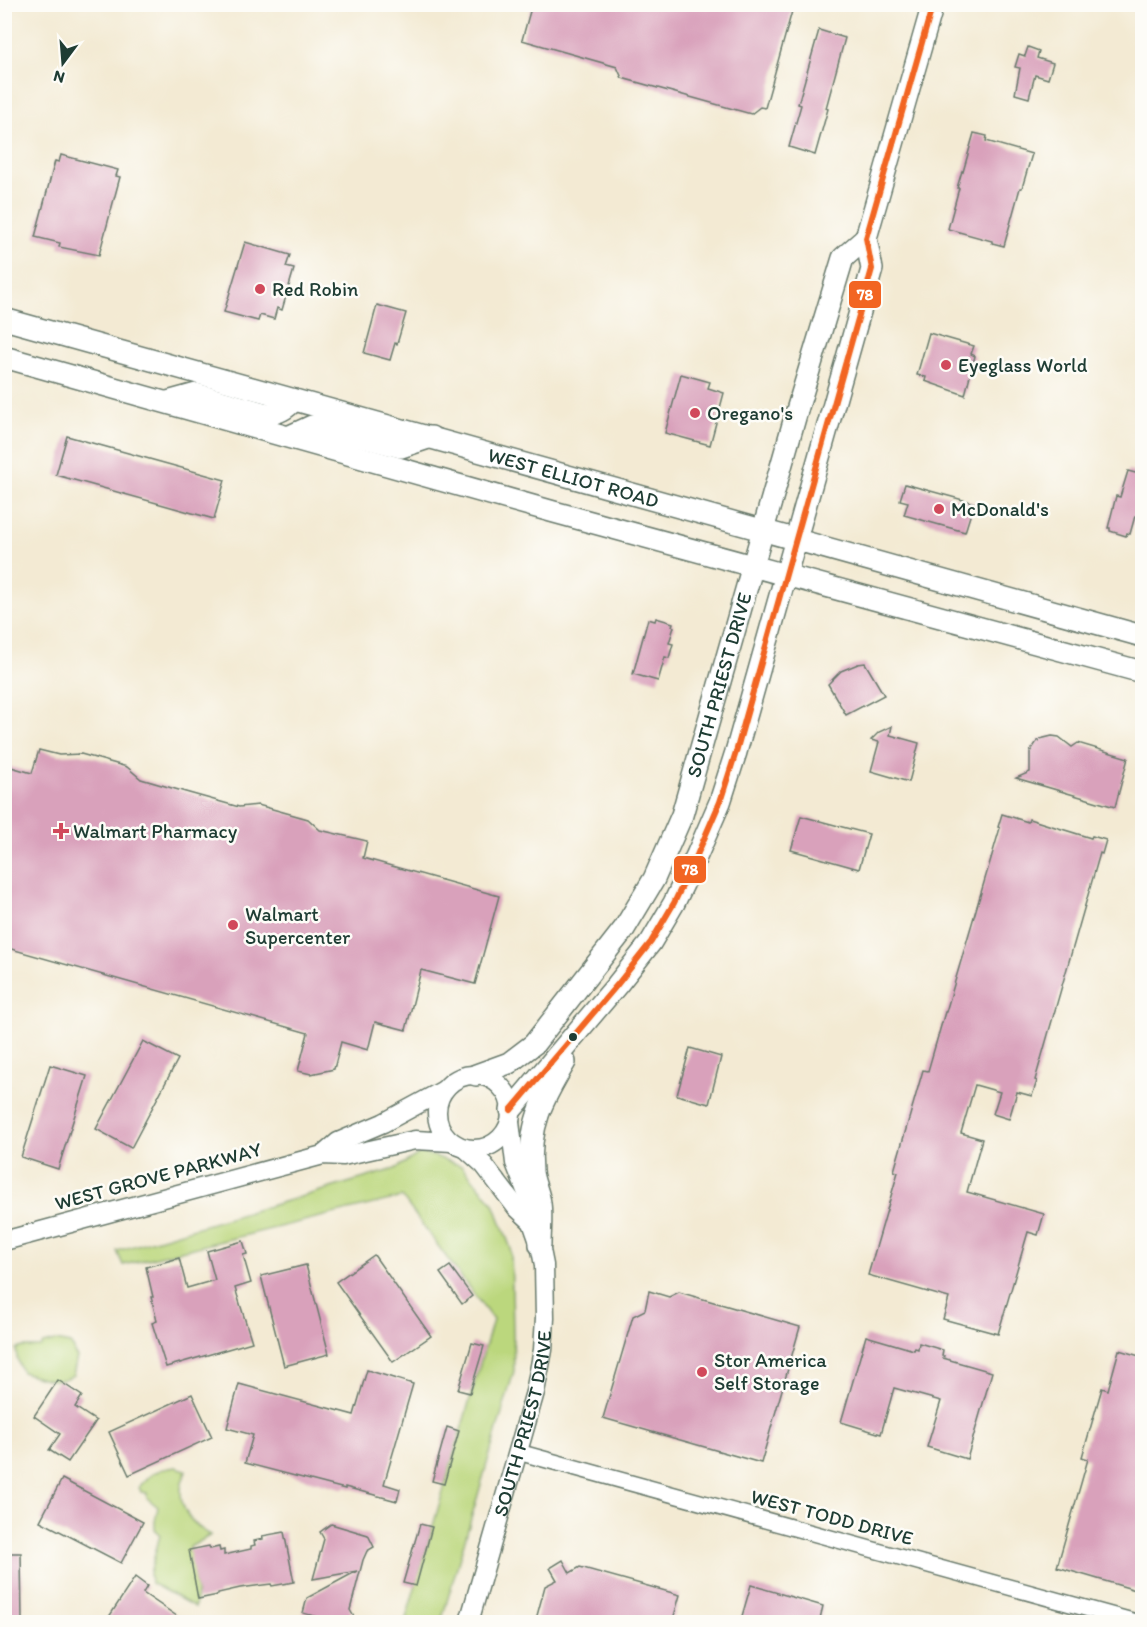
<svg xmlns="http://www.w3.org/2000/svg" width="1147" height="1627" font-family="Itim,sans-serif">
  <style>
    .green { fill: #bbd77d; stroke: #6d8a58; stroke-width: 1.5 }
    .building { fill: #d9a1bb }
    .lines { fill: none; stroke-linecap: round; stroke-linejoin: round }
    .minor-casing { stroke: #697a6c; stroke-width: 18 }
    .tertiary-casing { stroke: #697a6c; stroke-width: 21 }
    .secondary-casing { stroke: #697a6c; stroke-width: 24 }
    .minor { stroke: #fff; stroke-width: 15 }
    .tertiary { stroke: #fff; stroke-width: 18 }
    .secondary { stroke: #fff; stroke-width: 21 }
    .bus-1-casing { stroke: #fdfcf7; stroke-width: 10 }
    .bus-1 { stroke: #f26522; stroke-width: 6 }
    .poi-dot { fill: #d1495b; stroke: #fdfcf7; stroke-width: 2 }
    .bus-dot { fill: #1f3d34; stroke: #fdfcf7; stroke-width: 2 }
    .labels { text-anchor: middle; stroke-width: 5; stroke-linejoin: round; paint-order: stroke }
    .poi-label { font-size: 20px; fill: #1f3d34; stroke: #fdfcf7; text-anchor: start }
    .street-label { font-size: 20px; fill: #1f3d34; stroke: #fdfcf7 }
    .line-badge { stroke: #fdfcf7; stroke-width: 2 }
    .badge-label { font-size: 16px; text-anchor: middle; font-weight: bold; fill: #fff }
  </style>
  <rect width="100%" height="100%" fill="#fdfcf7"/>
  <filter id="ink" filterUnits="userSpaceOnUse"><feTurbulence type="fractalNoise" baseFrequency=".0167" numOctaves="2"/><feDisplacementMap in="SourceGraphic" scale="12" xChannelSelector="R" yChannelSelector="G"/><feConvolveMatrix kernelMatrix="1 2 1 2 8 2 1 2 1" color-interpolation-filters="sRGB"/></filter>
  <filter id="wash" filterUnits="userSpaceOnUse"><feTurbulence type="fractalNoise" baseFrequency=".008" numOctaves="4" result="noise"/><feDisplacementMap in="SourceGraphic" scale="24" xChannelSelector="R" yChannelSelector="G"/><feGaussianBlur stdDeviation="1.35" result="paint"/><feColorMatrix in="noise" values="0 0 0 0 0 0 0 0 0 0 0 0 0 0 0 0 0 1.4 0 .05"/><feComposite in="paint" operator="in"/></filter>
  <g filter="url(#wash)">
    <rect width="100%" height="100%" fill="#f3ead3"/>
    <g class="green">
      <path d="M420 1153 434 1156 462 1166 494 1204 511 1249 514 1371 441 1622H405L493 1320 402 1197 123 1265 117 1251 395 1169Z"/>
      <path d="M55 1341 70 1344 74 1349V1353L77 1357 73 1375C58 1385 39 1377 22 1372L17 1358 16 1349 23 1347H40L43 1344Z"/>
      <path d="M176 1467 186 1470C185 1476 181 1483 181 1489 180 1511 192 1525 211 1535L190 1547 197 1593 195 1607 151 1583 150 1573 160 1535 155 1530V1521L158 1507 147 1498V1493L141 1492 139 1487C151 1473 157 1469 176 1467Z"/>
    </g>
    <g id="blocks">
      <g class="building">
        <path d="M532 4H794L765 108 760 107 751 114 622 78 617 67 522 40Z"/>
        <path d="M819 30 845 38 826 108 828 109 815 155 789 147 801 105 798 104Z"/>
        <path d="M1028 47 1039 51 1037 58 1053 63 1048 79 1035 75 1029 98 1015 94 1020 68 1015 67 1019 54 1025 56Z"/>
        <path d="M974 133 987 136 986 141 1032 154 1022 188H1020L1004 246 992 243V241L948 229 959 188H957L962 171 963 172Z"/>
        <path d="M61 155 118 170 116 176 120 177 99 255 59 247 60 243 35 237 55 161 59 162Z"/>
        <path d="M245 242 290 255 286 267 294 269 282 310 277 308 274 319 260 315 258 321 224 312Z"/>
        <path d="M377 305 406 313 397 344 395 343 390 360 364 353Z"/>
        <path d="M929 333 974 346 971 354 975 356 965 395 925 381 926 377 917 375Z"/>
        <path d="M681 374 710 382 708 388 724 393 710 445 665 433Z"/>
        <path d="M67 436 225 480 214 519 56 475Z"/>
        <path d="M1128 471 1143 475V491L1139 503 1142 504 1138 517 1135 516 1130 534 1127 533 1126 536 1110 531V528H1108L1116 496 1120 497Z"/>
        <path d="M905 484 974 503 965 532 904 515 908 502 900 500Z"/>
        <path d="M656 618 673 623 672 626 674 627 669 643 673 644 669 658 665 657 658 681 633 674 648 619 655 621Z"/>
        <path d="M865 663 884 695 846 715 828 684 841 671 858 664Z"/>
        <path d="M892 726 890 735 919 743 909 782 871 771 879 742 871 740 879 732Z"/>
        <path d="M1052 736 1059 737 1072 747 1078 743 1128 758 1115 807 1016 778 1030 772V752L1036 743 1040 739Z"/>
        <path d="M39 750 59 755 81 754 127 767 141 779 189 793 239 807 258 805 308 819 320 830 367 841 363 858 499 896 475 984 421 970 406 1030 375 1022 368 1050 341 1042 334 1069 311 1074 298 1071 308 1033 4 947V765L32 773Z"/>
        <path d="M1002 814 1028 822 1029 819 1091 838 1092 836 1106 840 1102 854 1100 853 1035 1080 1037 1081 1032 1096 1017 1092 1009 1119 993 1114 1000 1092 975 1085 961 1133 982 1139 967 1192 1044 1214 1038 1235 1028 1232 998 1334 943 1319 949 1298 868 1275 898 1172 894 1171 923 1070 928 1071 945 1012H946L1000 828 998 827Z"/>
        <path d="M801 816 869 834 859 869 791 850Z"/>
        <path d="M143 1041 178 1059 131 1148 96 1129Z"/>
        <path d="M690 1048 721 1057 709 1104 677 1095Z"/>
        <path d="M50 1065 87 1076 58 1169 21 1157Z"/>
        <path d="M243 1241 247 1254 243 1255 251 1283 235 1288 252 1342 166 1367 152 1323 157 1321 151 1297H153L146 1267 179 1258 187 1288 215 1280 207 1251Z"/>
        <path d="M374 1255 431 1336 393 1362 336 1282Z"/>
        <path d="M306 1265 329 1354 284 1366 261 1276Z"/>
        <path d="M450 1266 472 1296 462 1304 440 1273Z"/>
        <path d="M649 1291 669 1297 679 1292 800 1327 761 1463 603 1418 633 1316 645 1310Z"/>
        <path d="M866 1336 914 1350 915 1348 918 1349 919 1343 943 1350 942 1356H944L943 1358 992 1372 967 1459 927 1447 941 1401 894 1388 881 1434 841 1422Z"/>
        <path d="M472 1343 484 1346 470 1393 458 1390Z"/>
        <path d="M1119 1350 1143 1357V1579L1139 1591 1057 1567 1088 1459 1082 1457 1102 1388 1108 1390Z"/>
        <path d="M367 1370 413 1384 384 1484 400 1489 397 1501 345 1487V1489L245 1463 253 1435 227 1428 239 1384 354 1415Z"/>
        <path d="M58 1380 82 1396 75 1407 96 1421 68 1462 49 1450 60 1434 34 1416Z"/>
        <path d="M192 1394 212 1437 129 1475 109 1432Z"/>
        <path d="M447 1427 459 1431 444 1484 432 1481Z"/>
        <path d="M62 1479 143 1522 121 1563 40 1521Z"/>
        <path d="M331 1524 368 1535 374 1547 367 1551 363 1560 350 1610 354 1617 345 1623H338L303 1613 307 1598 357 1571 313 1579 324 1539 320 1532Z"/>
        <path d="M420 1524 432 1527 416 1586 403 1583Z"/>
        <path d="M284 1532 294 1582 272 1586 271 1584 240 1588 218 1593V1595L198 1599 189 1550 209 1546 210 1549 219 1547 220 1551 224 1550V1555L251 1549V1546L255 1545 254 1541 263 1539 262 1536Z"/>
        <path d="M4 1553H21L22 1623H4Z"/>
        <path d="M563 1560 570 1573 580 1567 680 1595 672 1623H535L545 1586 557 1580 550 1568Z"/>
        <path d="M135 1577 147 1586 143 1593 187 1623H105Z"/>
        <path d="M751 1585 823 1606 819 1623H740Z"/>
      </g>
    </g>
  </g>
  <g filter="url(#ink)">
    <use href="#blocks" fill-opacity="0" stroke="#697a6c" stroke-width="1.5"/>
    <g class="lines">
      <defs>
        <path id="minor" d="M518 1452 1136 1622"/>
        <g id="tertiary">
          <circle cx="474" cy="1112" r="37"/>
          <path d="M465 1148 484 1165 516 1207 532 1222"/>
          <path d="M323 1155 338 1142 383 1123 444 1090"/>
          <path d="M4 1241 323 1155 343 1156 415 1140 452 1142"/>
          <path id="s1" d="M469 1622 535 1392 543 1350 545 1318 544 1265 540 1245 532 1222V1206L515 1163 510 1122"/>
        </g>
        <g id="secondary">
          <path id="s2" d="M4 319 1142 636"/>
          <path d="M4 357 554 512 1142 672"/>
          <path d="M167 402 196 394 267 414C279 413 286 409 294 400"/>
          <path d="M290 436 312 426 318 425 401 447 431 437"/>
          <path id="s3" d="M476 1075 509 1063 534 1044 624 929 654 879 682 815 798 407 843 258 866 238"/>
          <path d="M511 1110 617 985 651 942 674 903 697 855 720 802 736 752 872 269 866 238 933 4"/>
          <path d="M540 1245C540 1232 542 1217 540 1203 539 1193 533 1182 532 1172 528 1125 542 1101 565 1062"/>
        </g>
      </defs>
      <use href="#minor" class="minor-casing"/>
      <use href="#tertiary" class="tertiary-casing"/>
      <use href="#secondary" class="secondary-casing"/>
      <use href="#minor" class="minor"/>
      <use href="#tertiary" class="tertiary"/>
      <use href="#secondary" class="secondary"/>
      <defs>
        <path id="bus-1" d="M511 1110 617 985 651 942 674 903 697 855 720 802 736 752 872 269 866 238 933 4"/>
      </defs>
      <use href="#bus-1" class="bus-1-casing"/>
      <use href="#bus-1" class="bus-1"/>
    </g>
  </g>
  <g class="poi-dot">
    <circle cx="260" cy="289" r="6"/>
    <circle cx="946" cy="365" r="6"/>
    <circle cx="695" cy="413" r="6"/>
    <circle cx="939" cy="509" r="6"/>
    <path d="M58 822h6v6h6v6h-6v6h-6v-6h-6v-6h6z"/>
    <circle cx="233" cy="925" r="6"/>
    <circle cx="702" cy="1372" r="6"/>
  </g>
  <circle class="bus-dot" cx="573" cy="1037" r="5"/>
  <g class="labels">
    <g class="poi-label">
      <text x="272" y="296">Red Robin</text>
      <text x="958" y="372">Eyeglass World</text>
      <text x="707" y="420">Oregano's</text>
      <text x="951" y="516">McDonald's</text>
      <text x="73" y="838">Walmart Pharmacy</text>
      <text x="245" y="921">Walmart<tspan x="245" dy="23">Supercenter</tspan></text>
      <text x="714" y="1367">Stor America<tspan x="714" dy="23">Self Storage</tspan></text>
    </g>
    <g class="street-label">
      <text dy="7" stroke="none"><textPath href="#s2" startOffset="591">WEST ELLIOT ROAD</textPath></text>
      <text dy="7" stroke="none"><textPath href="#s3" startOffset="476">SOUTH PRIEST DRIVE</textPath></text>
      <text transform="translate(158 1176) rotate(-15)" y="7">WEST GROVE PARKWAY</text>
      <text dy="7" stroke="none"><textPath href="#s1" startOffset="206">SOUTH PRIEST DRIVE</textPath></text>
      <text transform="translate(832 1517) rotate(15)" y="7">WEST TODD DRIVE</text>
    </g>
  </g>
  <g class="line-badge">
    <rect x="848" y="280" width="34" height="29" rx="6" fill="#f26522"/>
    <rect x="673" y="855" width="34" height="29" rx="6" fill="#f26522"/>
  </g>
  <g class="badge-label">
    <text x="865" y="300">78</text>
    <text x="690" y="875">78</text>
  </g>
  <rect width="1147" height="1627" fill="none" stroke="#fdfcf7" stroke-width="24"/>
  <g transform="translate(63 63) rotate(196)" stroke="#fdfcf7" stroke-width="4.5" paint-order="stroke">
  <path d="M0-4.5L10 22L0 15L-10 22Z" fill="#1f3d34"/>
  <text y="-9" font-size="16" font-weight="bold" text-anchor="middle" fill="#1f3d34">N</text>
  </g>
</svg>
